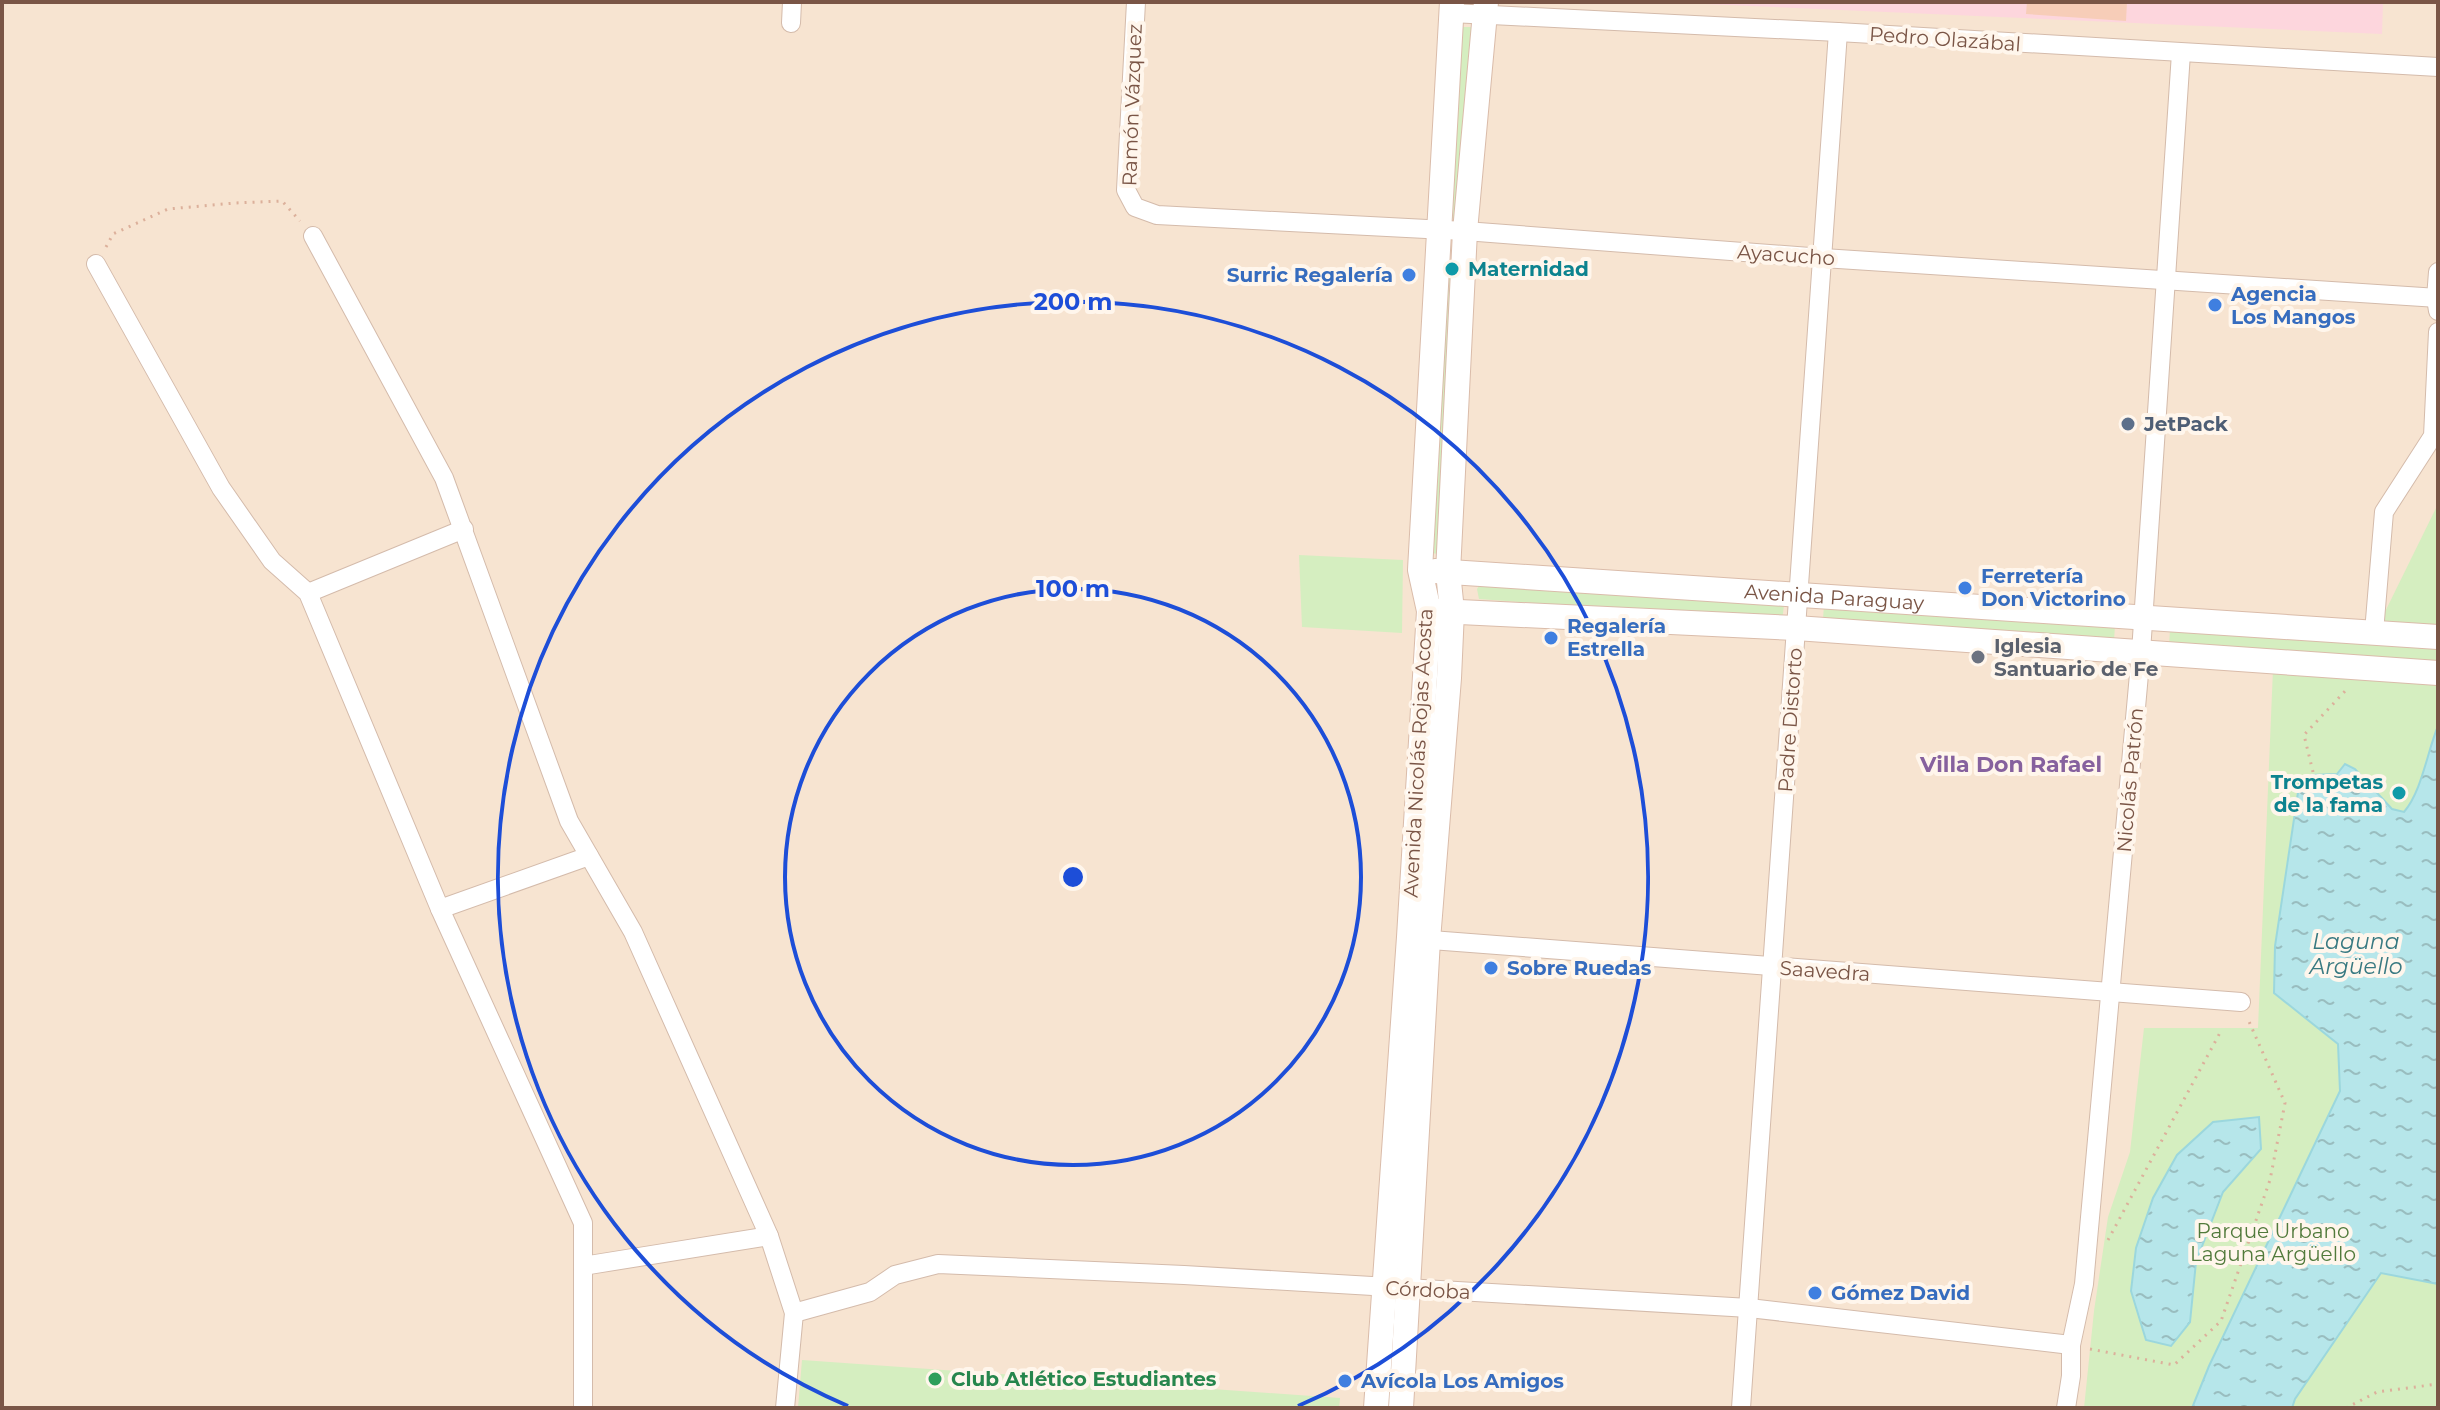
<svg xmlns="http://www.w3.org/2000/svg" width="2440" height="1410" font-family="Montserrat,sans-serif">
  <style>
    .residential { fill: #f7e4d1 }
    .medical { fill: #fdd6dd }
    .green { fill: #d5eec0 }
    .water { fill: url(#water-ripples); stroke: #9bd7dd; stroke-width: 2 }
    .building { fill: #f7cdb8 }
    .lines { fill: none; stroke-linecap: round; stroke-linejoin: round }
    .minor-casing { stroke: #d4bbab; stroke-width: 20 }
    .secondary-casing { stroke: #dabcaa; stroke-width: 26 }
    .path { stroke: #dcb09b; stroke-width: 3; stroke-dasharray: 2 6; stroke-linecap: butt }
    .minor { stroke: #fff; stroke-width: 18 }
    .secondary { stroke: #fff; stroke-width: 24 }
    .ring { fill: none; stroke: #1d4ed8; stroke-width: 4 }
    .culture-dot { fill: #0f9aa8; stroke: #fff6ec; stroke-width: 3 }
    .shop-dot { fill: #3f7fe0; stroke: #fff6ec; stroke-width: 3 }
    .service-dot { fill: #5c6f8a; stroke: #fff6ec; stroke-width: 3 }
    .worship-dot { fill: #6b7280; stroke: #fff6ec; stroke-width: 3 }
    .leisure-dot { fill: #2e9e5b; stroke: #fff6ec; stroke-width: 3 }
    .labels { text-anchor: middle; stroke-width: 8; stroke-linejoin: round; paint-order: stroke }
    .street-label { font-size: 20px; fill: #7a5546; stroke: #fff6ec }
    .culture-label { font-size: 20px; font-weight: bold; fill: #0d838f; stroke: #fff6ec; text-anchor: start }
    .shop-label { font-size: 20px; font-weight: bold; fill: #366cbe; stroke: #fff6ec; text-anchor: start }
    .service-label { font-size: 20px; font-weight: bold; fill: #4e5e75; stroke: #fff6ec; text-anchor: start }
    .worship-label { font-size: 20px; font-weight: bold; fill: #5b616d; stroke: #fff6ec; text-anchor: start }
    .park-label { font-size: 20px; fill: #517a3b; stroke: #fff6ec }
    .leisure-label { font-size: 20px; font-weight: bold; fill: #27864d; stroke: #fff6ec; text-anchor: start }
    .neighbourhood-label { font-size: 22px; font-weight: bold; fill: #86619e; stroke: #fff6ec }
    .water-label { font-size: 22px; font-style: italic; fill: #387981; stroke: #fff6ec }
    .centre { fill: #1d4ed8; stroke: #fff6ec; stroke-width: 4 }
    .ring-label { font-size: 24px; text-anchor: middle; font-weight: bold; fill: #1d4ed8; stroke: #fff6ec; stroke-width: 8; stroke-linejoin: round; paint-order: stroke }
  </style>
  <defs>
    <pattern id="water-ripples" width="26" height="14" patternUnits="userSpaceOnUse" patternTransform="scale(2)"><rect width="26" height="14" fill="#b6e6ea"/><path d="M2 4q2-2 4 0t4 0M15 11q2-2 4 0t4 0" fill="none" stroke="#99bdbf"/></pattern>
  </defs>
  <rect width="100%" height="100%" fill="#fef2e3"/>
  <rect class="residential" x="2" y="2" width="2436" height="1406"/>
  <path class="medical" d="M1659 2H2383L2382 34Z"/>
  <g class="green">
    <path d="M1463 27H1478L1461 219 1447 218Z"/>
    <path d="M1447 262 1460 263 1442 554 1428 553Z"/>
    <path d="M2438 504V627L2379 624Z"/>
    <path d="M1299 555 1403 560 1402 633 1302 627Z"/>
    <path d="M1480 584 1784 605 1782 621 1479 599 1477 589Z"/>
    <path d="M1824 604 2115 625 2114 641 1823 620Z"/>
    <path d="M2170 630 2438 649V666L2169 646Z"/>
    <path d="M2273 669 2438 682V1408H2084L2094 1311 2108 1217 2130 1152 2144 1028H2258Z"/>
    <path d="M802 1360 1340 1398V1399L1339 1408H798Z"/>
  </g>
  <g class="water">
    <path d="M2438 726V1284L2381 1273 2295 1399 2292 1408H2192L2209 1366 2340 1091 2338 1044 2274 993 2275 946 2300 779 2311 775 2337 774 2345 764 2355 769 2392 809 2404 812C2422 791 2427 752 2438 726Z"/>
    <path d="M2259 1117 2261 1149 2223 1192 2196 1262 2190 1322 2171 1346 2146 1340 2131 1291 2136 1248 2153 1198 2177 1155 2213 1122Z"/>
  </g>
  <path class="building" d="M2027 2H2127L2126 21 2026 14Z"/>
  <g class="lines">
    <defs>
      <g id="minor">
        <path d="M1136 2 1126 190 1135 207 1157 215 1465 231 1823 258 2438 298"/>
        <path d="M1451 13 1838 32 2438 67"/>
        <path d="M791 23 792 2"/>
        <path d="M313 236 444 478 569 821 633 932 769 1236 794 1313 785 1408"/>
        <path d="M96 264 221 488 272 561 308 593 440 909 583 1223V1408"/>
        <path d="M2438 272 2436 298 2438 311"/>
        <path d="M308 593 464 529"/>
        <path d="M2374 632 2384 512 2433 436 2438 332"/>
        <path d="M440 909 589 856"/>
        <path d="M1418 939 2241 1002"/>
        <path d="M583 1266 769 1236"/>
        <path d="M794 1313 870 1292 895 1275 938 1264 1184 1275 1749 1308 2071 1345"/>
        <path d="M1741 1408 1838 32"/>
        <path d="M2066 1408 2071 1376V1345L2084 1284 2141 652 2181 53"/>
      </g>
      <g id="secondary">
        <path id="s1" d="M1435 571 2438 637"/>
        <path d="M1439 611 1796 628 2438 673"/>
        <path d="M1376 1408 1409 937 1429 611 1420 570 1452 2"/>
        <path d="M1401 1408 1428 940 1449 678 1452 611 1448 572 1465 231 1486 2"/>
      </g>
    </defs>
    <use href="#minor" class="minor-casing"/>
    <use href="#secondary" class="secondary-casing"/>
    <g class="path">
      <path d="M106 247 113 234 168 209 235 203 282 201 300 221"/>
      <path d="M2313 772 2304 735 2347 689"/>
      <path d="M2108 1240 2222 1029"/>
      <path d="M2090 1349 2174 1365 2221 1321 2270 1180 2285 1103 2247 1017"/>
      <path d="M2346 1408 2377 1392 2438 1384"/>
    </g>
    <use href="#minor" class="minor"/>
    <use href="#secondary" class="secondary"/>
  </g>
  <g class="ring">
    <circle cx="1073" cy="877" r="288"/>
    <path d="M848 1406A575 575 0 1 1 1298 1406"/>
  </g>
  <g class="culture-dot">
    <circle cx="1452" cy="269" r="8"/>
    <circle cx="2399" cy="793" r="8"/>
  </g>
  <g class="shop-dot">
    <circle cx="1409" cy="275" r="8"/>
    <circle cx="2215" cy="305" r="8"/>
    <circle cx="1965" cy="588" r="8"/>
    <circle cx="1551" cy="638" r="8"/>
    <circle cx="1491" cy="968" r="8"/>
    <circle cx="1815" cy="1293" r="8"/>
    <circle cx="1345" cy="1381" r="8"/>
  </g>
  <circle class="service-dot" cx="2128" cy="424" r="8"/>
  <circle class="worship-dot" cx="1978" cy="657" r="8"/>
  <circle class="leisure-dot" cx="935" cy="1379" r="8"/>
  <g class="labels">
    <g class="street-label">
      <text transform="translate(1945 39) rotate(4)" y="7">Pedro Olazábal</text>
      <text transform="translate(1132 105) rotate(-88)" y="7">Ramón Vázquez</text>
      <text transform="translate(1786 255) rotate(4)" y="7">Ayacucho</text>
      <text dy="7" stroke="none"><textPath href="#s1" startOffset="400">Avenida Paraguay</textPath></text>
      <text transform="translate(1790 720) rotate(-86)" y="7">Padre Distorto</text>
      <text transform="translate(1418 753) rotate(-87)" y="7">Avenida Nicolás Rojas Acosta</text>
      <text transform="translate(2130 780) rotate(-85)" y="7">Nicolás Patrón</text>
      <text transform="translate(1825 971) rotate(4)" y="7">Saavedra</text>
      <text transform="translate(1428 1290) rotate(3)" y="7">Córdoba</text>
    </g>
    <g class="culture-label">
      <text x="1468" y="276">Maternidad</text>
      <text x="2383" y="789" text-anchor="end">Trompetas<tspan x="2383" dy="23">de la fama</tspan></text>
    </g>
    <g class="shop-label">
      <text x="1393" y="282" text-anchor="end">Surric Regalería</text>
      <text x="2231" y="301">Agencia<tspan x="2231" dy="23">Los Mangos</tspan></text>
      <text x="1981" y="583">Ferretería<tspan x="1981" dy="23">Don Victorino</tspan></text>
      <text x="1567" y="633">Regalería<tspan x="1567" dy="23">Estrella</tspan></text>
      <text x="1507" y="975">Sobre Ruedas</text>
      <text x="1831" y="1300">Gómez David</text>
      <text x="1361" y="1388">Avícola Los Amigos</text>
    </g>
    <g class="service-label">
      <text x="2144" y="431">JetPack</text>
    </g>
    <g class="worship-label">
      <text x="1994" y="653">Iglesia<tspan x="1994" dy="23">Santuario de Fe</tspan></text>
    </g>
    <g class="park-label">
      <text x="2273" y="1238">Parque Urbano<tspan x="2273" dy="23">Laguna Argüello</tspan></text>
    </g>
    <g class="leisure-label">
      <text x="951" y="1386">Club Atlético Estudiantes</text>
    </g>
    <g class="neighbourhood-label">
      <text x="2011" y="772">Villa Don Rafael</text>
    </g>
    <g class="water-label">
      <text x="2356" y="949">Laguna<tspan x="2356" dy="25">Argüello</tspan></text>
    </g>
  </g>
  <circle cx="1073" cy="877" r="12" class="centre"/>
  <g class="ring-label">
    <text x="1073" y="310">200 m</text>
    <text x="1073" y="597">100 m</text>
  </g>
  <rect width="2440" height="1410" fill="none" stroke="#7a5546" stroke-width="8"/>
</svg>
